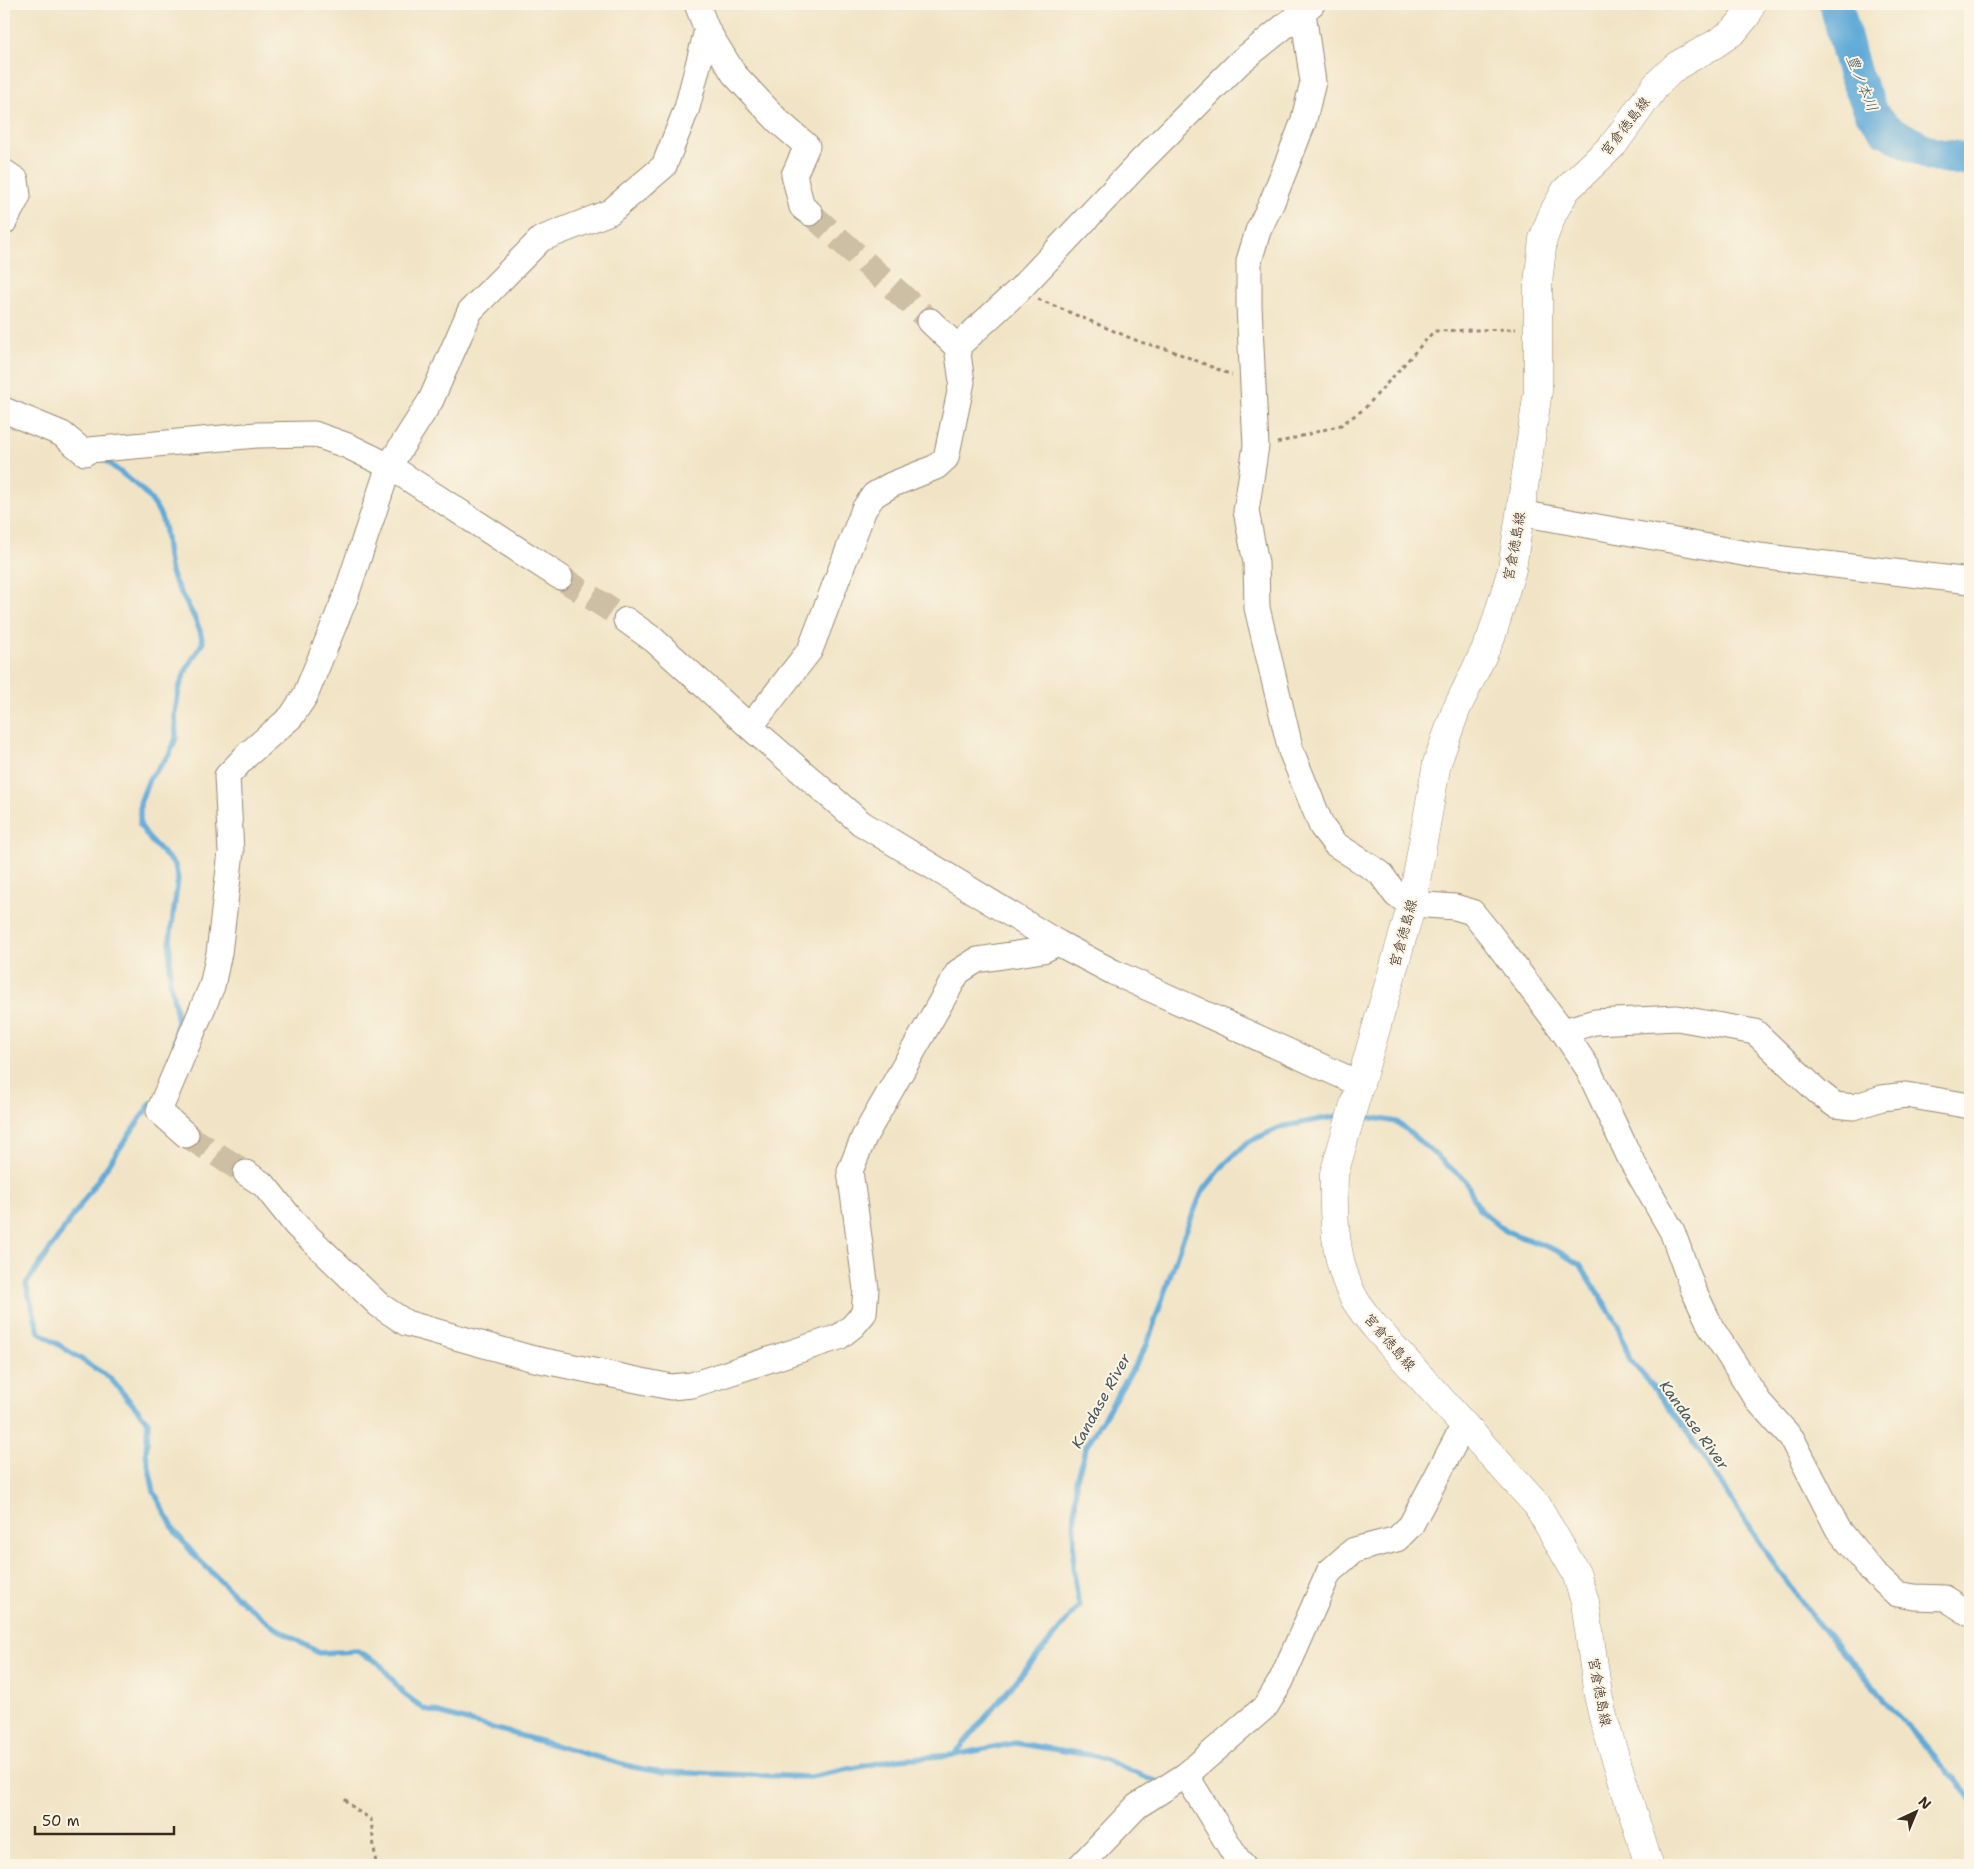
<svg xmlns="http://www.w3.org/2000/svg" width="1974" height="1869" font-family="'Shantell Sans','Klee One',sans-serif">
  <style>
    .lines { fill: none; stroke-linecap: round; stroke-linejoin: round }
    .stream { stroke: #61aad8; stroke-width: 5.5 }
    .river { stroke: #61aad8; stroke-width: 34 }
    .minor-tunnel { stroke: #cdbfa4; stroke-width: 25; stroke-dasharray: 25 12; stroke-linecap: butt }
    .minor-casing { stroke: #968772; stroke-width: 27 }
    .major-casing { stroke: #968772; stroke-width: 29 }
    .path { stroke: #968772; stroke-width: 3; stroke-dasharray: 4 4; stroke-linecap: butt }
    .minor { stroke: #fff; stroke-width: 25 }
    .major { stroke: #fff; stroke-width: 28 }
    .labels { text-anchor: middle; stroke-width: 4; stroke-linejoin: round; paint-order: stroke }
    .street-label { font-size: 14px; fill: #3b2a1e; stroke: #fcf5e5 }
    .water-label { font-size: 15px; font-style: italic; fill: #48575f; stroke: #fcf5e5 }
  </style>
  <rect width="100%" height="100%" fill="#fcf5e5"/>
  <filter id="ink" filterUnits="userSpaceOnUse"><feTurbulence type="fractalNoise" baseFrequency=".02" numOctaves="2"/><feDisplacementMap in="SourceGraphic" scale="10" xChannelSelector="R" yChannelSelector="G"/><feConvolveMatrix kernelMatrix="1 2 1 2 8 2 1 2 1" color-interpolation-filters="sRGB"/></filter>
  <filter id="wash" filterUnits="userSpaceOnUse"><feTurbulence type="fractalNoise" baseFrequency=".0096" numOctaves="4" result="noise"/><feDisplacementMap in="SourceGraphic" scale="20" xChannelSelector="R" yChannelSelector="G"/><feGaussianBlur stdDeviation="1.12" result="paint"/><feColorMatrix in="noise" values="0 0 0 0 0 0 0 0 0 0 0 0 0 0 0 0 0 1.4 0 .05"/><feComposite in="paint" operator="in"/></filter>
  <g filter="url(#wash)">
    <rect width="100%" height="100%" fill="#f1e4c6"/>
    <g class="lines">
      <g class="stream">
        <path d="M102 457C123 477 152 490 162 520 169 538 165 562 174 580 185 603 197 616 203 642L187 668 179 688 175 713 176 738 169 755 149 779 140 803V825L151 841 175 865 178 879 170 939V981L177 1016 175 1047"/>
        <path d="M151 1103 26 1284 39 1332 110 1378 148 1422 146 1454 154 1492 176 1533 196 1557 238 1598 274 1627 319 1653 358 1651 379 1663 404 1694 424 1709 633 1767 661 1772 810 1777 898 1759 954 1755 1015 1743 1096 1756 1160 1783"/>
        <path d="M1368 1117 1397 1122 1466 1181 1479 1209 1506 1231 1558 1251 1580 1265 1617 1323 1630 1360 1651 1384 1689 1435 1761 1545 1809 1612 1970 1798"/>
        <path d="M954 1755 1079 1606 1073 1567 1076 1481 1086 1447 1147 1345 1181 1243 1202 1192 1223 1166 1248 1142 1281 1127 1343 1115"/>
      </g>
      <path class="river" d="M1836 4 1854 72 1871 111 1886 130 1931 154 1970 160"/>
    </g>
  </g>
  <g filter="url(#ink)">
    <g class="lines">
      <g class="minor-tunnel">
        <path d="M810 213 930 321"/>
        <path d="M560 577 626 620"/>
        <path d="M186 1135 246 1173"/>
      </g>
      <defs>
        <g id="minor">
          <path d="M1303 13 1313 82 1303 123 1272 202 1258 231 1249 261V306L1256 446 1246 511 1256 563 1257 608 1291 751 1322 827 1335 844 1380 873 1396 895 1412 904 1455 907 1472 912 1490 934 1563 1031 1587 1067 1630 1158 1672 1231 1693 1289 1712 1329 1759 1402 1792 1439 1838 1529 1873 1572 1897 1594 1915 1597 1945 1598 1970 1614"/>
          <path d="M707 30 734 74 778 121 807 146 794 175 802 207 810 213"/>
          <path d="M4 172 16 180 18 196 4 222"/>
          <path d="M930 321 957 347"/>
          <path d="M4 410 62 434 85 453 89 450 100 449 257 435 314 434 348 446 389 466 560 577"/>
          <path d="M1520 513 1759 556 1970 581"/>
          <path d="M626 620 654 640 750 727 861 823 1058 943 1113 972 1360 1084"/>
          <path d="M750 727 810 650 864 509 874 495 891 485 936 467 946 458 962 382 957 347 1019 290 1141 161 1240 62 1312 4"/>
          <path d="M1563 1031 1595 1022 1677 1018 1755 1032 1817 1091 1835 1105 1854 1107 1882 1098 1906 1095 1970 1106"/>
          <path d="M186 1135 159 1111 212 986 219 953 231 852 227 776 247 755 291 717 305 696 345 598 389 466 431 400 470 311 541 239 610 212 664 166 687 108 707 30 697 4"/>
          <path d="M246 1173 264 1185 296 1225 379 1305 406 1323 530 1358 671 1387 692 1385 839 1337 853 1326 864 1313 866 1289 850 1171 864 1137 958 972 977 960 1043 950 1058 943"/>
          <path d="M1186 1775 1238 1860 1243 1865"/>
          <path d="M1081 1865 1137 1806 1186 1775 1266 1706 1281 1681 1329 1572 1354 1550 1397 1539 1411 1525 1464 1425"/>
        </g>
        <path id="major" d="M1649 1865 1604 1721 1598 1695 1585 1602 1576 1573 1537 1505 1376 1328C1368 1318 1358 1307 1353 1296 1334 1260 1333 1214 1334 1174L1412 904 1437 763 1456 710 1491 638 1512 569 1538 391V284L1543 239 1553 213 1566 190 1614 144 1657 84 1676 66 1715 44 1734 31 1747 15 1751 4"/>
      </defs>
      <use href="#minor" class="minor-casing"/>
      <use href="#major" class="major-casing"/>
      <g class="path">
        <path d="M1038 299 1140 342 1170 350 1232 375"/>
        <path d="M1277 443 1341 425 1364 409 1434 331 1516 329"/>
        <path d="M345 1799 356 1810 371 1819 376 1865"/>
      </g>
      <use href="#minor" class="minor"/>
      <use href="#major" class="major"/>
    </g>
  </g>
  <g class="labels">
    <g class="street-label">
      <text transform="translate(1625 126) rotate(-52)" y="5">宮倉徳島線</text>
      <text transform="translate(1514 546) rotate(-80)" y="5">宮倉徳島線</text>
      <text transform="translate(1403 933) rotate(-75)" y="5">宮倉徳島線</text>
      <text transform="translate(1390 1342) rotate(49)" y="5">宮倉徳島線</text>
      <text transform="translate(1600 1692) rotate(79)" y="5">宮倉徳島線</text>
    </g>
    <g class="water-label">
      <text transform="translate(1862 83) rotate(68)" y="5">豊ノ本川</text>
      <text transform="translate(1101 1401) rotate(-61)" y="5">Kandase River</text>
      <text transform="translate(1694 1425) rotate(54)" y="5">Kandase River</text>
    </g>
  </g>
  <rect width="1974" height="1869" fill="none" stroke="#fcf5e5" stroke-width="20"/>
  <g transform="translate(1916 1812) rotate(44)" stroke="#fcf5e5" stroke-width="4" paint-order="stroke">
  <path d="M0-4L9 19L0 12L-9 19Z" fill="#3b2a1e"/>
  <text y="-8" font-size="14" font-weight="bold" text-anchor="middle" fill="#3b2a1e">N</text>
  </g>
  <path d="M35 1826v8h139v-8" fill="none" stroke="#3b2a1e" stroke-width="2.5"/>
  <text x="42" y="1826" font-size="15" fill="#3b2a1e" stroke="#fcf5e5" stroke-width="4" paint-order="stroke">50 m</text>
</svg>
